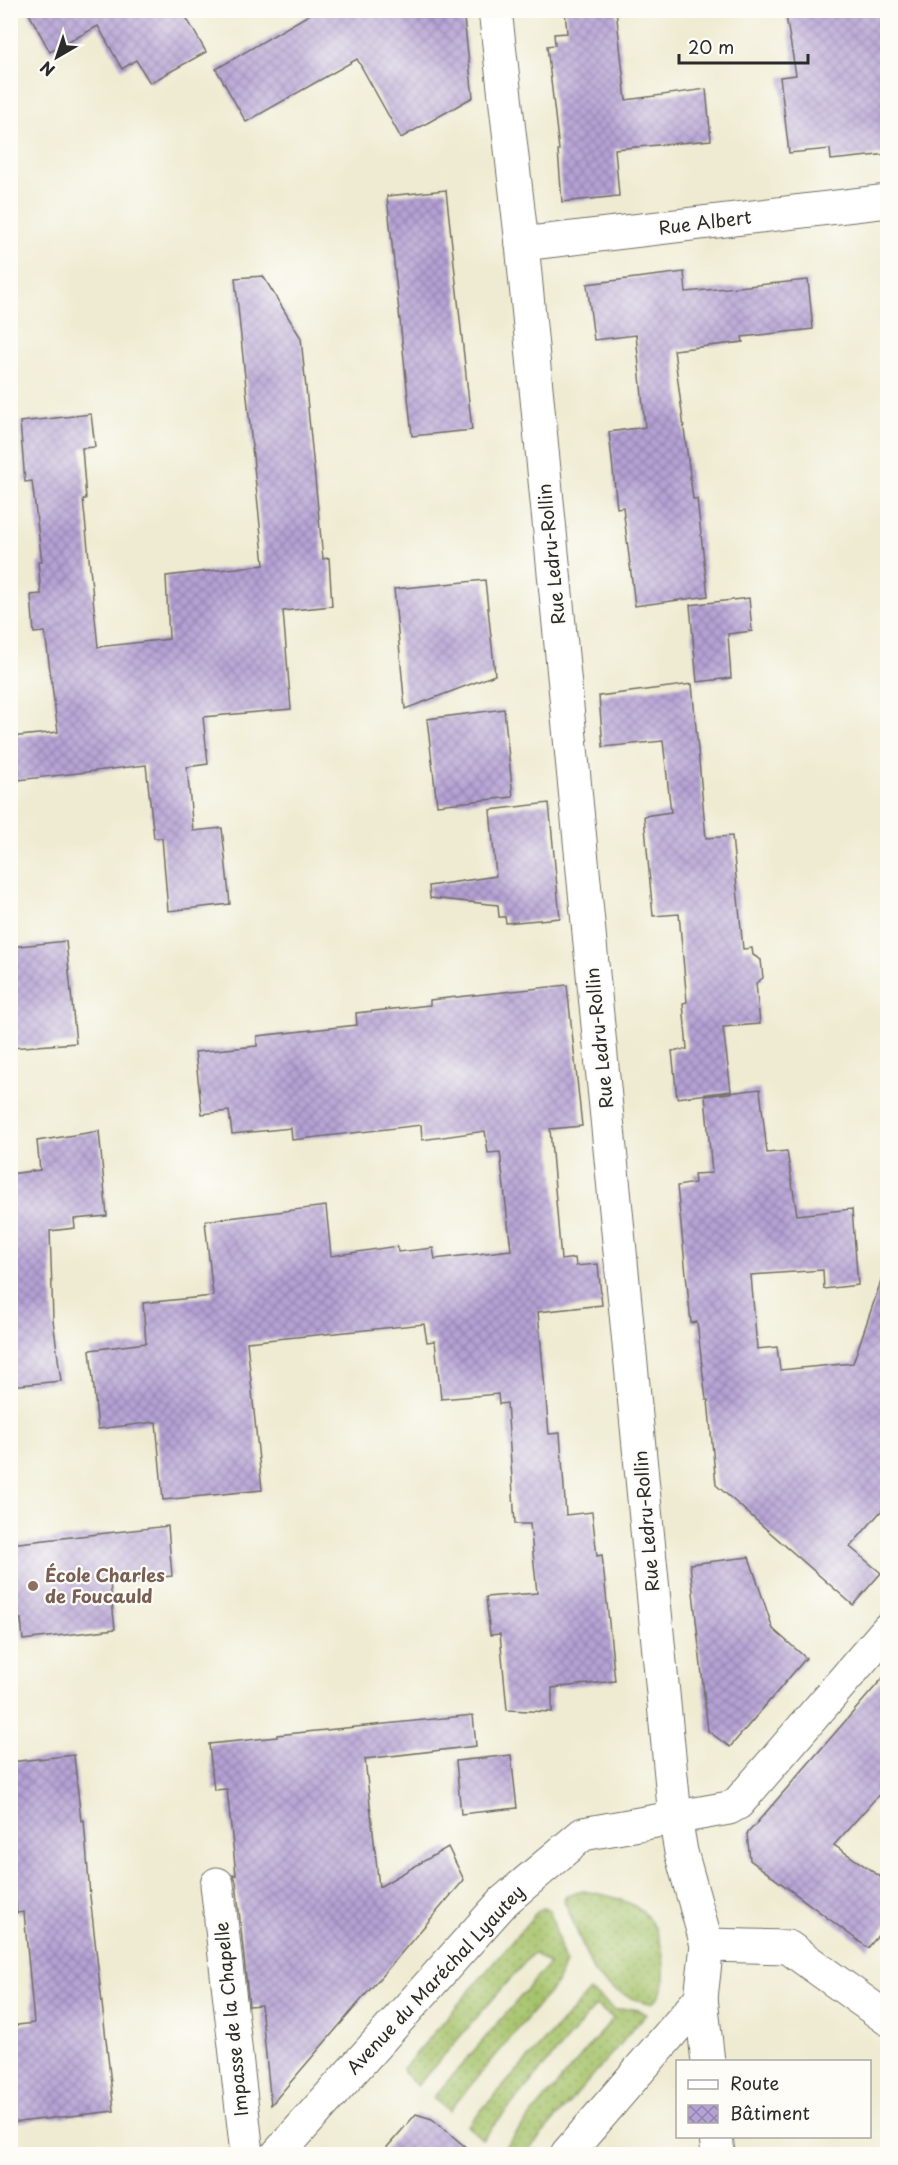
<svg xmlns="http://www.w3.org/2000/svg" width="898" height="2165" font-family="'Playpen Sans',sans-serif">
  <style>
    .grass { fill: url(#grass-dots); stroke: #68764a; stroke-width: 1.5 }
    .building { fill: url(#building-cross-hatch) }
    .lines { fill: none; stroke-linecap: round; stroke-linejoin: round }
    .minor-casing { stroke: #706e65; stroke-width: 35 }
    .minor { stroke: #fff; stroke-width: 33 }
    .education-dot { fill: #8d6e63; stroke: #fdfcf7; stroke-width: 2 }
    .labels { text-anchor: middle; stroke-width: 4.5; stroke-linejoin: round; paint-order: stroke }
    .street-label { font-size: 18px; fill: #2b2b2b; stroke: #fdfcf7 }
    .education-label { font-size: 18px; font-weight: bold; fill: #785e54; stroke: #fdfcf7; text-anchor: start }
  </style>
  <defs>
    <pattern id="grass-dots" width="8" height="8" patternUnits="userSpaceOnUse" patternTransform="scale(1.5)"><rect width="8" height="8" fill="#a5c269"/><path d="M2 2h.1M6 6h.1" fill="none" stroke="#879e57" stroke-width="1.8" stroke-linecap="round"/></pattern>
    <pattern id="building-cross-hatch" width="8" height="8" patternUnits="userSpaceOnUse" patternTransform="scale(1.5)"><rect width="8" height="8" fill="#b5a2d5"/><path d="M0 0l8 8M0 8l8-8" fill="none" stroke="#9384ad"/></pattern>
  </defs>
  <rect width="100%" height="100%" fill="#fdfcf7"/>
  <filter id="ink" filterUnits="userSpaceOnUse"><feTurbulence type="fractalNoise" baseFrequency=".0167" numOctaves="2"/><feDisplacementMap in="SourceGraphic" scale="12" xChannelSelector="R" yChannelSelector="G"/><feConvolveMatrix kernelMatrix="1 2 1 2 8 2 1 2 1" color-interpolation-filters="sRGB"/></filter>
  <filter id="wash" filterUnits="userSpaceOnUse"><feTurbulence type="fractalNoise" baseFrequency=".008" numOctaves="4" result="noise"/><feDisplacementMap in="SourceGraphic" scale="24" xChannelSelector="R" yChannelSelector="G"/><feGaussianBlur stdDeviation="1.35" result="paint"/><feColorMatrix in="noise" values="0 0 0 0 0 0 0 0 0 0 0 0 0 0 0 0 0 1.4 0 .05"/><feComposite in="paint" operator="in"/></filter>
  <g filter="url(#wash)">
    <rect width="100%" height="100%" fill="#efebd2"/>
    <g class="grass">
      <path d="M583 1891C635 1899 662 1912 664 1969 665 1982 663 1995 652 2003 632 2001 607 1988 594 1973L564 1900 566 1896Z"/>
      <path d="M543 1908 550 1911 565 1963 557 1983 449 2111 433 2098 549 1964 533 1953 417 2086 405 2074 403 2069 536 1913Z"/>
      <path d="M590 1991 616 2010C626 2008 637 2007 646 2014L525 2154H499L613 2018 596 2006 482 2139 467 2126Z"/>
    </g>
    <g id="blocks">
      <g class="building">
        <path d="M27 10H182L206 52 150 83 136 60 122 69 98 26 50 52Z"/>
        <path d="M317 10H463L473 97 401 138 357 59 246 122 216 69Z"/>
        <path d="M565 10H616L626 100 706 89 711 140 615 149 619 196 562 202 558 150H559L547 46 555 45 554 34 567 33Z"/>
        <path d="M785 10H888V154L831 160 830 149 789 153 780 77 796 75Z"/>
        <path d="M446 190 472 430 412 436 387 196Z"/>
        <path d="M684 272 686 292 808 280 813 329 742 337 743 342 674 350 693 499H697L708 596 635 606 623 507 617 508 609 432 645 427 636 335 594 340 587 284Z"/>
        <path d="M263 276 301 338 323 559 329 558 332 606 283 611 291 709 203 717 208 764 187 767 193 831 222 828 230 904 168 911 162 838H154L146 765 10 781V737L58 732 45 632 34 633 31 595 41 594 38 562H42L32 481 25 482 20 422 91 414 95 447 82 448 86 499H83L98 647 169 639 166 576 264 565 235 278Z"/>
        <path d="M485 580 495 675 405 709 394 589Z"/>
        <path d="M749 598 752 631 728 634 731 678 697 682 690 605Z"/>
        <path d="M692 684 706 838 732 836 743 949 752 948 753 955 761 960 763 978 756 983 760 1024 723 1027 731 1091 677 1098 672 1051 687 1049 683 1003 687 1002 679 914 653 916 644 816 671 812 663 741 603 747 599 696Z"/>
        <path d="M504 709 513 797 437 805 427 719Z"/>
        <path d="M549 803 560 918 506 923 505 917H499L498 905 430 898 429 886 496 876 490 810Z"/>
        <path d="M66 941 76 1043 10 1048V947Z"/>
        <path d="M567 985 582 1126 550 1129 561 1260 575 1258 576 1266 598 1264 602 1305 538 1312 549 1434 560 1433 566 1515 592 1512 597 1556 602 1555 615 1681 552 1688V1712L507 1710 500 1634 490 1635 486 1597 537 1593 530 1524H515L507 1403 499 1404 498 1394 441 1399 435 1341 427 1342 424 1324 247 1342 262 1490 163 1500 156 1422 98 1429 90 1350 146 1343 143 1303 213 1296 205 1221 326 1206 331 1256 397 1246 398 1252 433 1248 435 1259 511 1250 500 1152 488 1153 485 1131 422 1140 421 1125 292 1140 291 1128 232 1134 229 1111 202 1114 195 1052 257 1046V1036L357 1025 356 1013 430 1005V1000Z"/>
        <path d="M760 1089 767 1153 787 1151 797 1215 852 1209 858 1285 824 1289 823 1270 751 1275 757 1349 777 1347 780 1370 853 1363 882 1278 888 1279V1503L850 1547 881 1573 853 1605 716 1485 708 1400H706L697 1322 691 1323 677 1186 695 1183 694 1174 712 1173 705 1096Z"/>
        <path d="M99 1131 107 1216 74 1219 75 1228 50 1231 53 1320 61 1381 10 1386V1174L40 1170 37 1141Z"/>
        <path d="M168 1526 172 1576 110 1583 115 1629 23 1640 21 1619 10 1621V1544Z"/>
        <path d="M749 1557 773 1629 806 1658 730 1747 708 1731 690 1564Z"/>
        <path d="M888 1672V1773L879 1786 884 1789 834 1845 888 1882V1923L868 1948 750 1860 747 1834Z"/>
        <path d="M473 1715 476 1746 365 1759 379 1887 448 1847 464 1880 271 2105 261 2005 249 2006 236 1882 233 1875H236L227 1789 214 1790 209 1744 277 1737V1735Z"/>
        <path d="M74 1755 81 1821 84 1820 90 1896 114 2111 10 2123V2026L34 2023 24 1912 17 1913 10 1841V1762Z"/>
        <path d="M511 1755 517 1808 461 1814 456 1761Z"/>
        <path d="M416 2114 432 2119 474 2154H381Z"/>
      </g>
    </g>
  </g>
  <g filter="url(#ink)">
    <use href="#blocks" fill-opacity="0" stroke="#706e65" stroke-width="1.5"/>
    <g class="lines">
      <defs>
        <g id="minor">
          <path d="M495 10 522 244 675 1817 681 1852 707 1945 701 1998 708 2062"/>
          <path d="M522 244 888 201"/>
          <path d="M217 1884 247 2154"/>
          <path d="M707 1945 788 1947 888 2019"/>
          <path d="M716 2136 718 2154"/>
          <path d="M278 2154 504 1901 583 1834 729 1808 738 1803 888 1629"/>
          <path d="M567 2154 701 1998"/>
        </g>
      </defs>
      <use href="#minor" class="minor-casing"/>
      <use href="#minor" class="minor"/>
    </g>
  </g>
  <circle class="education-dot" cx="33" cy="1586" r="6"/>
  <g class="labels">
    <g class="street-label">
      <text transform="translate(705 223) rotate(-7)" y="6">Rue Albert</text>
      <text transform="translate(552 554) rotate(-96)" y="6">Rue Ledru-Rollin</text>
      <text transform="translate(600 1038) rotate(-96)" y="6">Rue Ledru-Rollin</text>
      <text transform="translate(647 1521) rotate(-95)" y="6">Rue Ledru-Rollin</text>
      <text transform="translate(436 1980) rotate(-47)" y="6">Avenue du Maréchal Lyautey</text>
      <text transform="translate(232 2019) rotate(-96)" y="6">Impasse de la Chapelle</text>
    </g>
    <g class="education-label">
      <text x="45" y="1582">École Charles<tspan x="45" dy="21">de Foucauld</tspan></text>
    </g>
  </g>
  <rect width="898" height="2165" fill="none" stroke="#fdfcf7" stroke-width="36"/>
  <rect x="676" y="2060" width="195" height="78" fill="#fdfcf7" stroke="#a9a8a5" stroke-width="1.5"/>
  <rect x="688" y="2080" width="30" height="9" fill="#ffffff" stroke="#a9a8a5" stroke-width="1.5"/>
  <text x="730" y="2090" font-size="18" fill="#2b2b2b">Route</text>
  <rect x="688" y="2105" width="30" height="18" fill="url(#building-cross-hatch)" stroke="#a9a8a5" stroke-width="1.5"/>
  <text x="730" y="2120" font-size="18" fill="#2b2b2b">Bâtiment</text>
  <g transform="translate(57 57) rotate(219)" stroke="#fdfcf7" stroke-width="4.5" paint-order="stroke">
  <path d="M0-4.5L10 22L0 15L-10 22Z" fill="#2b2b2b"/>
  <text y="-9" font-size="16" font-weight="bold" text-anchor="middle" fill="#2b2b2b">N</text>
  </g>
  <path d="M679 54v9h129v-9" fill="none" stroke="#2b2b2b" stroke-width="3"/>
  <text x="688" y="54" font-size="18" fill="#2b2b2b" stroke="#fdfcf7" stroke-width="4.5" paint-order="stroke">20 m</text>
</svg>
